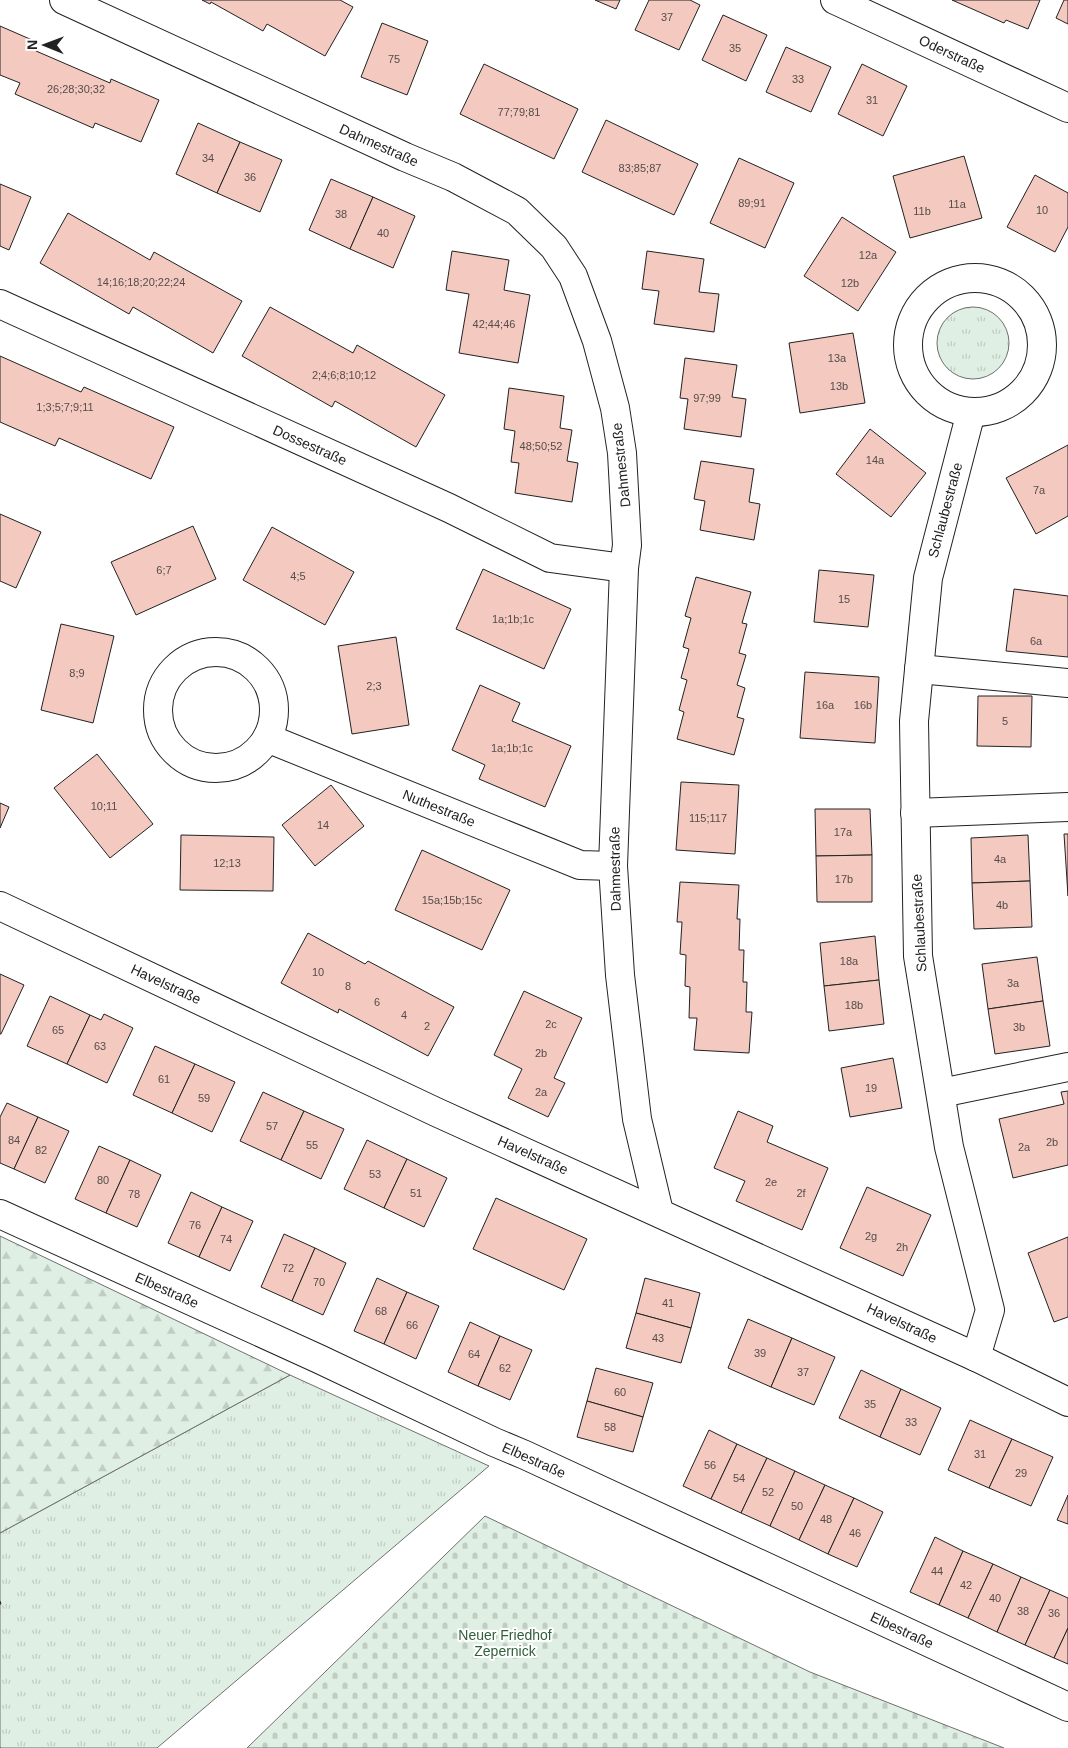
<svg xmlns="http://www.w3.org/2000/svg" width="1068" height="1748" font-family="Helvetica,sans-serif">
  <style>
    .grass { fill: url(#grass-tufts); stroke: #6f6f6f }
    .forest { fill: url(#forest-firs); stroke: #6f6f6f }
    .cemetery { fill: url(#cemetery-stones); stroke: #6f6f6f }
    .building { fill: #f3c9c0; stroke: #222 }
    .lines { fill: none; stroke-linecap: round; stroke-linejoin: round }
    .street-casing { stroke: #222; stroke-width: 30 }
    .street { stroke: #fff; stroke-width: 28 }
    .fence { stroke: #222; stroke-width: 1; stroke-dasharray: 6 2.5; stroke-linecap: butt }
    .labels { text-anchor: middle; stroke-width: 4; stroke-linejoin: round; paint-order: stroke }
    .number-label { font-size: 11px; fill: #564c4a }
    .street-label { font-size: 14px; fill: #222; stroke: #fff }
    .park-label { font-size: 14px; fill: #2f5e38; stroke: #fff }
  </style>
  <defs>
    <pattern id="grass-tufts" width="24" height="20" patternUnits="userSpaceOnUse" patternTransform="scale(1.25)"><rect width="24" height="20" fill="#e0efe3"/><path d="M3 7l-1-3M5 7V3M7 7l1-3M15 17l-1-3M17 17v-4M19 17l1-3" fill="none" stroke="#c0cdc2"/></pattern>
    <pattern id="forest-firs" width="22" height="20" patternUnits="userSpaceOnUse" patternTransform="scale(1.25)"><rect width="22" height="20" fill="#e0efe3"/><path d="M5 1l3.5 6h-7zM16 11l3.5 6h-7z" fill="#c0cdc2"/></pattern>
    <pattern id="cemetery-stones" width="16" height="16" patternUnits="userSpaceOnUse" patternTransform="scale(1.25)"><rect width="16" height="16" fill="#e0efe3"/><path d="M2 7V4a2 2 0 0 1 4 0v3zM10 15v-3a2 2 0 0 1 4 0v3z" fill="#c0cdc2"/></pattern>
  </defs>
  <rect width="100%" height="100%" fill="#fff"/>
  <g class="grass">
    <circle cx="973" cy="343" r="36"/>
    <path d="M290 1375 489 1466 157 1748H1L0 1747V1533Z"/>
  </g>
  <path class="forest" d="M0 1236 290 1375 0 1533Z"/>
  <path class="cemetery" d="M485 1516 810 1672 1004 1748H247Z"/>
  <g class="building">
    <path d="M202 0H340L353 7 325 56 267 24 263 31 211 2 210 4Z"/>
    <path d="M595 0H620L616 9Z"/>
    <path d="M649 0H690L700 5 679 50 635 30Z"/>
    <path d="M952 0H1040L1028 29 1006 20 1004 23Z"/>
    <path d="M1064 0H1068V24L1056 18Z"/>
    <path d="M723 15 767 35 746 81 702 60Z"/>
    <path d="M382 23 428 41 407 95 361 77Z"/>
    <path d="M0 26 39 43 36 51 110 83 111 79 159 100 141 142 95 123 93 128 15 94 20 83 0 75Z"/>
    <path d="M786 47 831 67 811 112 766 92Z"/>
    <path d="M484 64 578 109 554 159 460 114Z"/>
    <path d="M862 64 907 86 883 136 838 114Z"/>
    <path d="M606 120 698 164 674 215 582 172Z"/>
    <path d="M198 123 240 142 217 193 176 174Z"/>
    <path d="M240 142 282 160 260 212 217 193Z"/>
    <path d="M964 156 982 218 910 238 893 176Z"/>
    <path d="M739 158 794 183 765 248 710 223Z"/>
    <path d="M1035 175 1068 193V227L1055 252 1007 227Z"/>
    <path d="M331 179 373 197 350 249 309 230Z"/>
    <path d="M0 184 31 197 9 250 0 246Z"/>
    <path d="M373 197 415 216 393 268 350 249Z"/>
    <path d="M68 213 150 260 154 252 242 301 213 353 133 307 129 314 40 263Z"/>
    <path d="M842 217 896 252 858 311 804 276Z"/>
    <path d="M452 251 509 260 504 290 530 295 518 363 459 353 469 294 446 290Z"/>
    <path d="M647 251 704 259 699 292 719 294 714 332 654 324 659 291 642 289Z"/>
    <path d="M270 307 353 353 357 345 445 395 416 447 335 401 332 407 242 356Z"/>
    <path d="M853 333 865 403 800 413 789 343Z"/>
    <path d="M0 356 81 392 84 387 174 427 151 479 59 438 55 446 0 422Z"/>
    <path d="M685 358 737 365 732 397 746 399 741 437 684 429 688 399 680 398Z"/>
    <path d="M509 388 564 396 560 428 572 430 567 461 578 463 572 502 515 493 519 463 511 462 515 431 504 429Z"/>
    <path d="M870 429 926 473 891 517 836 474Z"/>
    <path d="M1068 445V516L1036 534 1006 478Z"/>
    <path d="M701 461 754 469 749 502 760 504 754 540 700 530 705 501 694 499Z"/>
    <path d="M0 514 41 532 16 588 0 581Z"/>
    <path d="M193 526 216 579 136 615 111 562Z"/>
    <path d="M272 527 354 572 325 625 243 580Z"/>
    <path d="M483 569 571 609 544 669 456 629Z"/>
    <path d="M819 570 874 575 868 627 814 622Z"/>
    <path d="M696 577 751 592 742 623 747 624 739 653 746 655 737 685 745 688 737 717 744 719 734 755 677 739 684 712 679 710 687 680 681 678 689 649 683 647 691 618 685 616Z"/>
    <path d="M1014 589 1068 596V657L1006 651Z"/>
    <path d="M61 624 114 636 93 723 41 710Z"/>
    <path d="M396 637 409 725 352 734 338 646Z"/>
    <path d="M805 672 879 677 875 743 800 738Z"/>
    <path d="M480 685 520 703 512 721 571 746 545 807 479 779 485 765 452 750Z"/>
    <path d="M978 696H1032L1031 747 977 746Z"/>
    <path d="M97 754 153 824 110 858 54 788Z"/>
    <path d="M681 782 739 785 735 854 676 850Z"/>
    <path d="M331 785 364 826 315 866 282 825Z"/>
    <path d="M0 803 9 807 0 828Z"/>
    <path d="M815 809H870L872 855 816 856Z"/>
    <path d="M1064 834H1068V896Z"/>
    <path d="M181 835 274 837 273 891 180 890Z"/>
    <path d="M1028 835 1030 881 972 883 971 838Z"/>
    <path d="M422 850 510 890 482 950 395 910Z"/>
    <path d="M872 855V902H817L816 856Z"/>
    <path d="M1030 881 1032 927 974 929 972 883Z"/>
    <path d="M680 882 739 885 737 919H740L739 950H744L743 982H747L746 1012H752L749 1053 694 1050 697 1018H689L690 987 685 986 686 955 680 954 682 922H677Z"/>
    <path d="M308 933 365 964 368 961 454 1007 428 1056 339 1009 338 1013 281 983Z"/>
    <path d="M875 936 879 980 824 986 820 943Z"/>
    <path d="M1037 957 1043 1001 988 1009 982 964Z"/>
    <path d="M0 974 24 985 1 1034H0Z"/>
    <path d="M879 980 884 1024 829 1031 824 986Z"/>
    <path d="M524 991 582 1018 554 1078 565 1083 548 1117 508 1098 522 1069 494 1055Z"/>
    <path d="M50 996 90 1015 67 1064 27 1046Z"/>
    <path d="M1043 1001 1050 1046 995 1054 988 1009Z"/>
    <path d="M104 1014 133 1028 107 1083 67 1064 90 1015 101 1020Z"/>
    <path d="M155 1046 195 1064 172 1113 133 1095Z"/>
    <path d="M893 1058 902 1108 850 1117 841 1068Z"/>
    <path d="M195 1064 235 1082 212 1132 172 1113Z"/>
    <path d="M1068 1091V1165L1013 1178 999 1119 1064 1104 1061 1092Z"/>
    <path d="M263 1092 304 1111 281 1160 240 1141Z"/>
    <path d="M7 1103 38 1117 14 1169 0 1163V1117Z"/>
    <path d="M304 1111 344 1129 321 1179 281 1160Z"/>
    <path d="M738 1111 773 1126 767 1142 828 1168 802 1230 736 1201 745 1181 714 1168Z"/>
    <path d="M38 1117 69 1131 45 1183 14 1169Z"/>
    <path d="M367 1140 407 1159 384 1208 344 1189Z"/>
    <path d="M99 1146 130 1160 106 1213 75 1199Z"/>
    <path d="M407 1159 447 1178 424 1227 384 1208Z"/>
    <path d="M130 1160 161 1175 137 1227 106 1213Z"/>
    <path d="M867 1187 931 1215 903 1276 840 1248Z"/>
    <path d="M191 1192 222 1207 199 1257 168 1243Z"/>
    <path d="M496 1198 587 1239 564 1290 473 1249Z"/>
    <path d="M222 1207 253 1221 230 1271 199 1257Z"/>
    <path d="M284 1234 315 1248 292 1301 261 1287Z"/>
    <path d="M1068 1237V1317L1054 1322 1028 1253Z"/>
    <path d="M315 1248 346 1263 323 1315 292 1301Z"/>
    <path d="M377 1278 407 1292 384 1344 354 1331Z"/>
    <path d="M645 1278 700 1293 691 1328 636 1313Z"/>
    <path d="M407 1292 439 1306 416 1359 384 1344Z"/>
    <path d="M636 1313 691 1328 681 1363 626 1348Z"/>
    <path d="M748 1319 792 1338 771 1387 728 1368Z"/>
    <path d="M470 1322 500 1336 478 1386 448 1372Z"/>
    <path d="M500 1336 532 1350 510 1400 478 1386Z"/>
    <path d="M792 1338 835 1357 814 1405 771 1387Z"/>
    <path d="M596 1368 653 1383 643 1417 587 1401Z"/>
    <path d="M861 1370 901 1389 880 1437 839 1418Z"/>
    <path d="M901 1389 941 1408 920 1455 880 1437Z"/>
    <path d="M587 1401 643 1417 633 1452 577 1437Z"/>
    <path d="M970 1420 1012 1439 989 1488 948 1470Z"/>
    <path d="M709 1430 737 1444 711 1499 683 1486Z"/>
    <path d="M1012 1439 1053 1457 1031 1506 989 1488Z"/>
    <path d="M737 1444 767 1458 741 1513 711 1499Z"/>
    <path d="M767 1458 795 1471 770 1526 741 1513Z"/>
    <path d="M795 1471 825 1485 799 1540 770 1526Z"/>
    <path d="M825 1485 854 1498 828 1554 799 1540Z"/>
    <path d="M1068 1495V1524L1057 1520Z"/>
    <path d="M854 1498 883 1512 857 1567 828 1554Z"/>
    <path d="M935 1537 963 1551 939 1605 910 1592Z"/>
    <path d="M963 1551 993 1564 968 1618 939 1605Z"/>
    <path d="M993 1564 1021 1577 997 1632 968 1618Z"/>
    <path d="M1021 1577 1050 1590 1025 1645 997 1632Z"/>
    <path d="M1050 1590 1068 1598V1628L1054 1658 1025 1645Z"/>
    <path d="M1068 1628V1664L1054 1658Z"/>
  </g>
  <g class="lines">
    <defs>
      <g id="street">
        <path d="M64 0 405 157 453 177 517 211 554 247 573 276 597 341 615 408 622 453 627 545 624 568 613 866 620 975 637 1119 659 1212"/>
        <path d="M835 0 1068 108"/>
        <circle cx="975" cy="345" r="67"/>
        <path d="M0 304 449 508 550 558 624 568"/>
        <path d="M971 412 928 578 914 721 918 956 949 1147 990 1310 976 1357"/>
        <circle cx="216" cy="710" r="58"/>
        <path d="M919 669 1068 683"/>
        <path d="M267 738 580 865 613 866"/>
        <path d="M915 813 1068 807"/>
        <path d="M0 906 436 1112 976 1357 1068 1402"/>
        <path d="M941 1093 1068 1067"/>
        <path d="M0 1214 319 1359 494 1442 525 1455 1068 1707"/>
      </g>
    </defs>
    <use href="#street" class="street-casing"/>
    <use href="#street" class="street"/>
    <path class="fence" d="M0 1601 1 1604H0"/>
  </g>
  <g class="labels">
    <g class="number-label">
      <text x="667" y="21">37</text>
      <text x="735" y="52">35</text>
      <text x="394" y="63">75</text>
      <text x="798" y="83">33</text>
      <text x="76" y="93">26;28;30;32</text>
      <text x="872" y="104">31</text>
      <text x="519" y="116">77;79;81</text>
      <text x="208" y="162">34</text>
      <text x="640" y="172">83;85;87</text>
      <text x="250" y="181">36</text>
      <text x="752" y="207">89;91</text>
      <text x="957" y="208">11a</text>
      <text x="1042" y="214">10</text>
      <text x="922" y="215">11b</text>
      <text x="341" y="218">38</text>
      <text x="383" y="237">40</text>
      <text x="868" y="259">12a</text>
      <text x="141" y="286">14;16;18;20;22;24</text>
      <text x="850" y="287">12b</text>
      <text x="494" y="328">42;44;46</text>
      <text x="837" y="362">13a</text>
      <text x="344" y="379">2;4;6;8;10;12</text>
      <text x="839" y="390">13b</text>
      <text x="707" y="402">97;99</text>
      <text x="65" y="411">1;3;5;7;9;11</text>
      <text x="541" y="450">48;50;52</text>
      <text x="875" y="464">14a</text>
      <text x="1039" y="494">7a</text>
      <text x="164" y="574">6;7</text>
      <text x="298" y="580">4;5</text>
      <text x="844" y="603">15</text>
      <text x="513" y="623">1a;1b;1c</text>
      <text x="1036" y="645">6a</text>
      <text x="77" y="677">8;9</text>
      <text x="374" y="690">2;3</text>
      <text x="825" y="709">16a</text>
      <text x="863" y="709">16b</text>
      <text x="1005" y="725">5</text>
      <text x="512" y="752">1a;1b;1c</text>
      <text x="104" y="810">10;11</text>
      <text x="708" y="822">115;117</text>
      <text x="323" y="829">14</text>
      <text x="843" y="836">17a</text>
      <text x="1000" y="863">4a</text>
      <text x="227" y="867">12;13</text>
      <text x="844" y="883">17b</text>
      <text x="452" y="904">15a;15b;15c</text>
      <text x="1002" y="909">4b</text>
      <text x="849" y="965">18a</text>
      <text x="318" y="976">10</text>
      <text x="1013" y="987">3a</text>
      <text x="348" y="990">8</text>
      <text x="377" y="1006">6</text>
      <text x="854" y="1009">18b</text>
      <text x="404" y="1019">4</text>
      <text x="551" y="1028">2c</text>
      <text x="427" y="1030">2</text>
      <text x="1019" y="1031">3b</text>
      <text x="58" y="1034">65</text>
      <text x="100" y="1050">63</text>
      <text x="541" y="1057">2b</text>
      <text x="164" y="1083">61</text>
      <text x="871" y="1092">19</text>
      <text x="541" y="1096">2a</text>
      <text x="204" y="1102">59</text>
      <text x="272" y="1130">57</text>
      <text x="14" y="1144">84</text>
      <text x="1052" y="1146">2b</text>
      <text x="312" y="1149">55</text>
      <text x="1024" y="1151">2a</text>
      <text x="41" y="1154">82</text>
      <text x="375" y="1178">53</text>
      <text x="103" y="1184">80</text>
      <text x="771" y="1186">2e</text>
      <text x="416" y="1197">51</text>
      <text x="801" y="1197">2f</text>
      <text x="134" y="1198">78</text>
      <text x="195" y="1229">76</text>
      <text x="871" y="1240">2g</text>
      <text x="226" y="1243">74</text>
      <text x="902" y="1251">2h</text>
      <text x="288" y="1272">72</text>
      <text x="319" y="1286">70</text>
      <text x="668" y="1307">41</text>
      <text x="381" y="1315">68</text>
      <text x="412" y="1329">66</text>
      <text x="658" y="1342">43</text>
      <text x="760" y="1357">39</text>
      <text x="474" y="1358">64</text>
      <text x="505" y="1372">62</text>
      <text x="803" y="1376">37</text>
      <text x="620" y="1396">60</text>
      <text x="870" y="1408">35</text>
      <text x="911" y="1426">33</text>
      <text x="610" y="1431">58</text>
      <text x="980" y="1458">31</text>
      <text x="710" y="1469">56</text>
      <text x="1021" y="1477">29</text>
      <text x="739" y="1482">54</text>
      <text x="768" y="1496">52</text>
      <text x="797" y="1510">50</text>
      <text x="826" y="1523">48</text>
      <text x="855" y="1537">46</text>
      <text x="937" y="1575">44</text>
      <text x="966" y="1589">42</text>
      <text x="995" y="1602">40</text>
      <text x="1023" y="1615">38</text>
      <text x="1054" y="1617">36</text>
    </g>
    <g class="street-label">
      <text transform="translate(952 54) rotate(25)" y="5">Oderstraße</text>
      <text transform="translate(379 145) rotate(24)" y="5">Dahmestraße</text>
      <text transform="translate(310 445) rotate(24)" y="5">Dossestraße</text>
      <text transform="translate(621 465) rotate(-96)" y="5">Dahmestraße</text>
      <text transform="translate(945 510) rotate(-75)" y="5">Schlaubestraße</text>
      <text transform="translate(439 808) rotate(22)" y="5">Nuthestraße</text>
      <text transform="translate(615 869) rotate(-91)" y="5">Dahmestraße</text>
      <text transform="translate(919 923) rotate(-93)" y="5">Schlaubestraße</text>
      <text transform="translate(166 984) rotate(25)" y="5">Havelstraße</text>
      <text transform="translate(533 1155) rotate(24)" y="5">Havelstraße</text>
      <text transform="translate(167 1290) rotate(24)" y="5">Elbestraße</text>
      <text transform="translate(902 1323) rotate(25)" y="5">Havelstraße</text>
      <text transform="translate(534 1460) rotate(24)" y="5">Elbestraße</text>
      <text transform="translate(902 1630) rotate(25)" y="5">Elbestraße</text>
    </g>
    <g class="park-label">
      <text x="505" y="1640">Neuer Friedhof<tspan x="505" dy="16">Zepernick</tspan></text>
    </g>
  </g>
  <g transform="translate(45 45) rotate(271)" stroke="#ffffff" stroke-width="4" paint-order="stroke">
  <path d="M0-4L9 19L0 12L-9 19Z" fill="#222222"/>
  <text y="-8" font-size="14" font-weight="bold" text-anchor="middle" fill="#222222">N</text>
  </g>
</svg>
